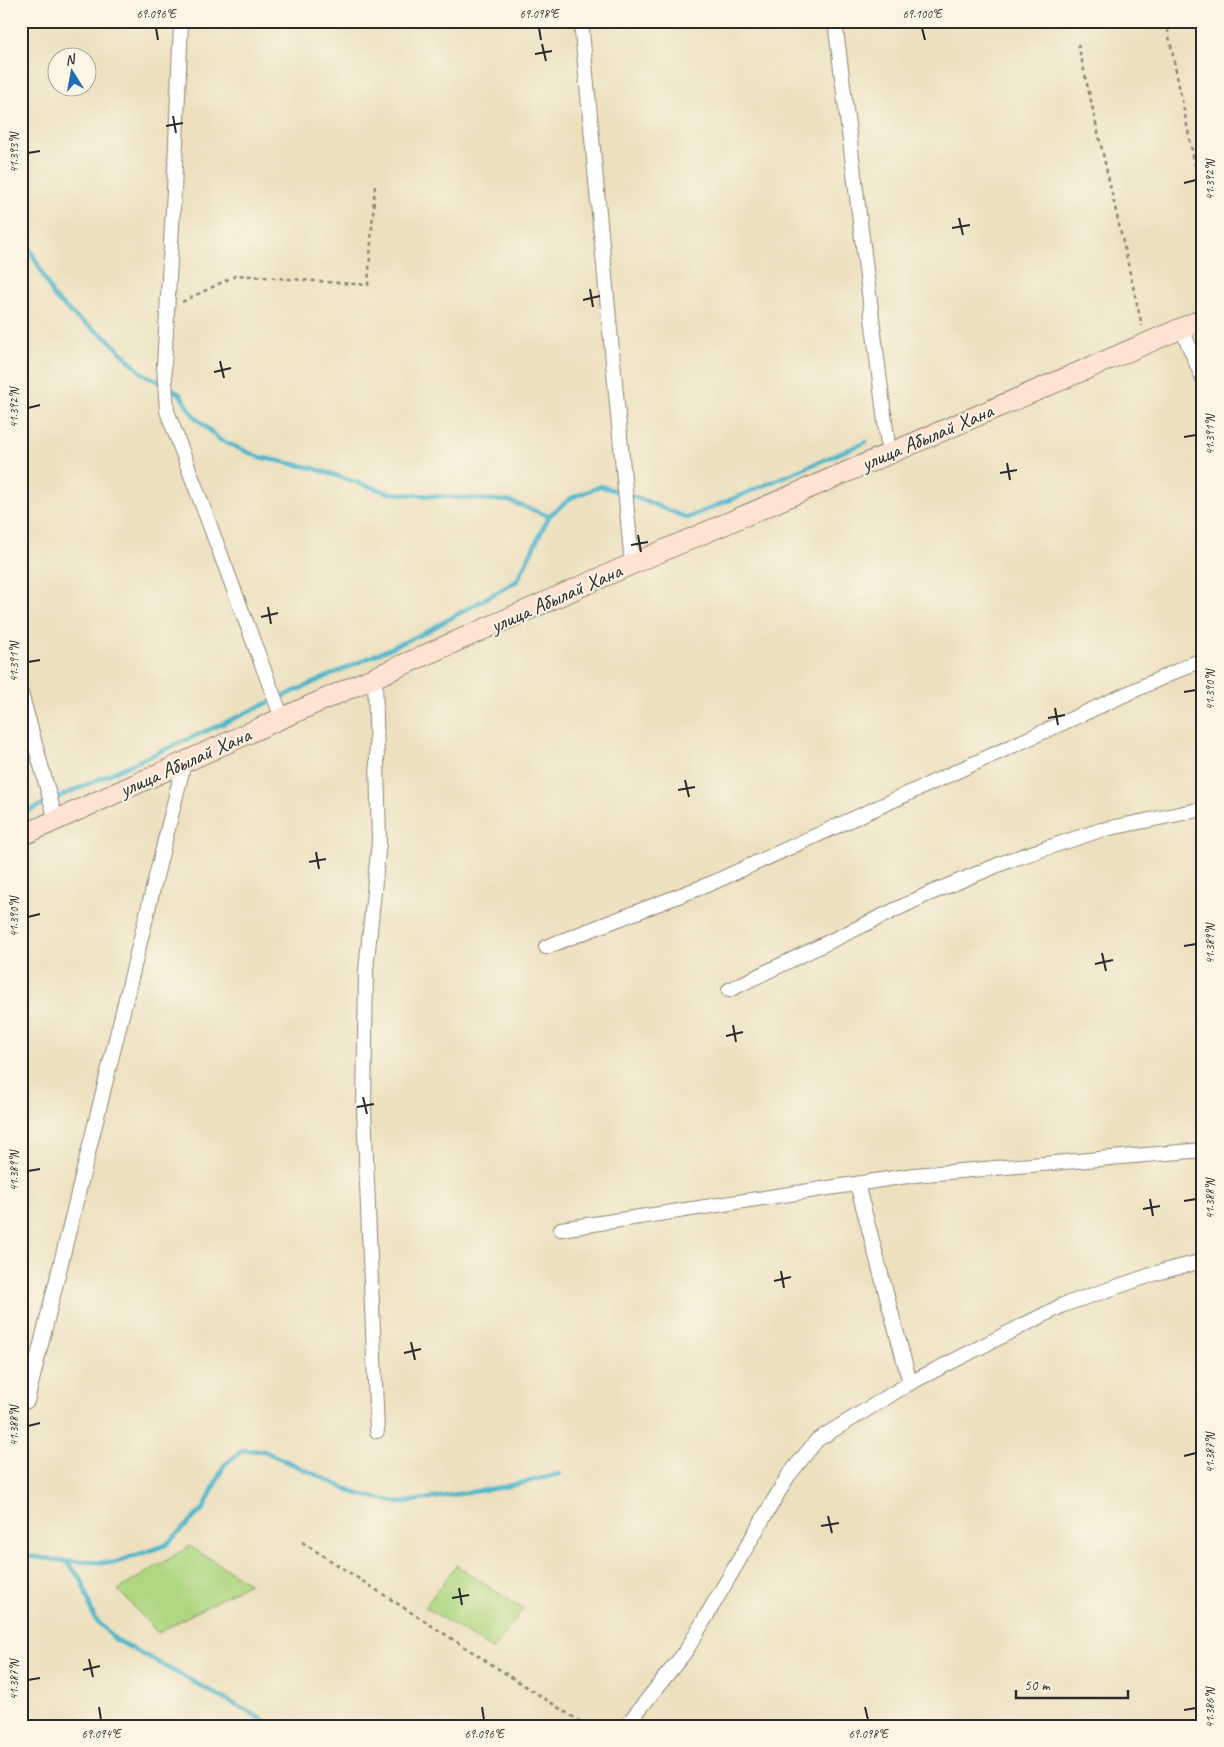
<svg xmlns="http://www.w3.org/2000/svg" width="1224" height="1747" font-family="Caveat,sans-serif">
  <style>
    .green { fill: #afd781; stroke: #6d8156 }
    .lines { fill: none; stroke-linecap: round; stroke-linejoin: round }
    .stream { stroke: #4cb5ca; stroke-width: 4.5 }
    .minor-casing { stroke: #8c8675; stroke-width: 16 }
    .secondary-casing { stroke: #8c8675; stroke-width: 22 }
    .path { stroke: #8c8675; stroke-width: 2.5; stroke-dasharray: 4 4; stroke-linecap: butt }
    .minor { stroke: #fff; stroke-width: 14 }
    .secondary { stroke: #fee3d2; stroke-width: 20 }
    .ticks { fill: none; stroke: #2b2b2b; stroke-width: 2 }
    .labels { text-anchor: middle; stroke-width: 4; stroke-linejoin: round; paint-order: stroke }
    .street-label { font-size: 21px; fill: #2b2b2b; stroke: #fcf5e5 }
    .neatline { fill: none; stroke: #2b2b2b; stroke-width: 2 }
    .ticks-label { font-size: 12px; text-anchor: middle; fill: #2b2b2b }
  </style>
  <rect width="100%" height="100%" fill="#fcf5e5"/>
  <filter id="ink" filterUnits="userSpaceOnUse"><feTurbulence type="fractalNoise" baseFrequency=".02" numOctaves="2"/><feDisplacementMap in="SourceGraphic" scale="10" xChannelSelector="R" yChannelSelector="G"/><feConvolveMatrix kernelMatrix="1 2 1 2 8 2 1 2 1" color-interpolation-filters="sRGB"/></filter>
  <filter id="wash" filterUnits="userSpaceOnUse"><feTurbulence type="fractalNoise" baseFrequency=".0096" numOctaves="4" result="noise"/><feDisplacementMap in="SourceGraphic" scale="20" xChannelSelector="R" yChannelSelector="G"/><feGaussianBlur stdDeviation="1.12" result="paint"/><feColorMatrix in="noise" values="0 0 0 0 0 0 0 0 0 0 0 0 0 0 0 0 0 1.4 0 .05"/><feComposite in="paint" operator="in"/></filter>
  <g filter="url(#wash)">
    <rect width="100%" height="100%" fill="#ece0bf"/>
    <g class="green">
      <path d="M1203 1479V1582L1192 1481Z"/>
      <path d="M190 1546 249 1583 158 1633 118 1590Z"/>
      <path d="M456 1565 523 1609 493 1650 425 1607Z"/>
    </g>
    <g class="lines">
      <g class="stream">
        <path d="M21 226 28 245 54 297 78 319 107 338 142 373 162 383"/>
        <path d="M168 387 180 394 194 416 220 440 259 457 313 468 389 493 509 501 549 516"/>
        <path d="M21 814 424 633 517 581 549 516 571 498 601 486 646 501 687 518 866 442"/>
        <path d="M21 1555 65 1561 81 1578 94 1618 115 1639 274 1726"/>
        <path d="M65 1561 114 1563 166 1545 204 1508 224 1465 243 1450 264 1451 358 1494 400 1503 504 1487 560 1474"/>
      </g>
    </g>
  </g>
  <g filter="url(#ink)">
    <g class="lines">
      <defs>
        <g id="minor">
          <path d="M181 21 174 191 164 366 167 411 282 718"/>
          <path d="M581 21 632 564"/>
          <path d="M835 21 889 454"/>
          <path d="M1181 327 1203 379"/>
          <path d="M375 678 379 842 366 970 364 1109 377 1431"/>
          <path d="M21 693 56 820"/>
          <path d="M546 947 712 883 1203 659"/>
          <path d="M729 990 926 895 1010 860 1101 830 1203 809"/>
          <path d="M857 1184 910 1383"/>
          <path d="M561 1229 914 1175 1203 1150"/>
          <path d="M27 1401 184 763"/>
          <path d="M626 1726 686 1651 788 1476 817 1440 910 1383 1063 1305 1160 1272 1203 1261"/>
        </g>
        <path id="secondary" d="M21 836 282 718 632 564 1203 319"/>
      </defs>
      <use href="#minor" class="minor-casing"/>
      <use href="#secondary" class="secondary-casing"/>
      <g class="path">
        <path d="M1166 21 1203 205"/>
        <path d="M1078 44 1142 326"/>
        <path d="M182 302 237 275 368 285 375 184"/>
        <path d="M302 1542 587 1726"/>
      </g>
      <use href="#minor" class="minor"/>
      <use href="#secondary" class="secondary"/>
    </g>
  </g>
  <path class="ticks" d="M156 28 158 40M539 28 541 40M922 28 925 40M542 44 546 61M535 54 552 51M173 116 176 133M166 126 183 123M28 153 40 151M1184 183 1196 180M959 218 963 235M952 228 970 225M590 289 593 307M583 300 600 296M220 361 224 378M214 372 231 368M28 408 40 405M1184 437 1196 435M1007 463 1010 480M1000 473 1017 470M638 535 641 552M631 545 648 542M268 607 271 624M261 617 278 613M28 662 40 660M1184 692 1196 690M1055 708 1058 725M1048 718 1065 715M685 780 689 797M678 790 695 787M316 852 319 869M309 862 326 859M28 917 40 914M1184 946 1196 944M1102 953 1106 971M1095 964 1113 960M733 1025 736 1042M726 1036 743 1032M363 1097 367 1114M357 1107 374 1104M28 1171 40 1169M1150 1199 1153 1216M1184 1201 1196 1199M1143 1209 1160 1206M781 1271 784 1288M774 1281 791 1277M411 1342 415 1360M404 1353 421 1349M28 1426 40 1423M1184 1456 1196 1453M828 1516 832 1533M821 1526 839 1523M459 1588 462 1605M452 1598 469 1595M89 1659 93 1677M83 1670 100 1666M28 1680 40 1678M99 1707 101 1720M482 1707 484 1720M865 1707 868 1720M1184 1710 1196 1708"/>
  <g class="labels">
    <g class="street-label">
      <text transform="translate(927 437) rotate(-23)" y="7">улица Абылай Хана</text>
      <text transform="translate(556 598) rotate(-24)" y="7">улица Абылай Хана</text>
      <text transform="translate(185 762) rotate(-24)" y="7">улица Абылай Хана</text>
    </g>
  </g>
  <rect width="1224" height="1747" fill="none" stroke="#fcf5e5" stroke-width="55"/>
  <g transform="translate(72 72) rotate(349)"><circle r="24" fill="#fcf5e5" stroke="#a8a49b"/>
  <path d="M0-4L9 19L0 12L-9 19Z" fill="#1f6fb2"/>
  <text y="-8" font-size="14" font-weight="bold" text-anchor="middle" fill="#2b2b2b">N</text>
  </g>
  <path d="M1016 1690v8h112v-8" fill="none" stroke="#2b2b2b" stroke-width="2.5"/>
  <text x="1024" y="1690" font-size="15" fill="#2b2b2b" stroke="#fcf5e5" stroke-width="4" paint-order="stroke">50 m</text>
  <rect x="28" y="28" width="1168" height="1692" class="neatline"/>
  <g class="ticks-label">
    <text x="156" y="18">69.096°E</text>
    <text x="539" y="18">69.098°E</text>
    <text x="922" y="18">69.100°E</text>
    <text transform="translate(14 153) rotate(-90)" y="4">41.393°N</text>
    <text transform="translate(1210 180) rotate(-90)" y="4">41.392°N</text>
    <text transform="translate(14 408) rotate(-90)" y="4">41.392°N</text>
    <text transform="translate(1210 435) rotate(-90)" y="4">41.391°N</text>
    <text transform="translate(14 662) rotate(-90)" y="4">41.391°N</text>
    <text transform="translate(1210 690) rotate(-90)" y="4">41.390°N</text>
    <text transform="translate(14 917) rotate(-90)" y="4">41.390°N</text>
    <text transform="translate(1210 944) rotate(-90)" y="4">41.389°N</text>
    <text transform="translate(14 1171) rotate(-90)" y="4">41.389°N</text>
    <text transform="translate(1210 1199) rotate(-90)" y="4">41.388°N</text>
    <text transform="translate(14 1426) rotate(-90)" y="4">41.388°N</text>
    <text transform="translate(1210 1453) rotate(-90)" y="4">41.387°N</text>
    <text transform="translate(14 1680) rotate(-90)" y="4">41.387°N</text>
    <text transform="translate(1210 1708) rotate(-90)" y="4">41.386°N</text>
    <text x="101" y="1738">69.094°E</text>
    <text x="484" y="1738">69.096°E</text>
    <text x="868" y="1738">69.098°E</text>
  </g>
</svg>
